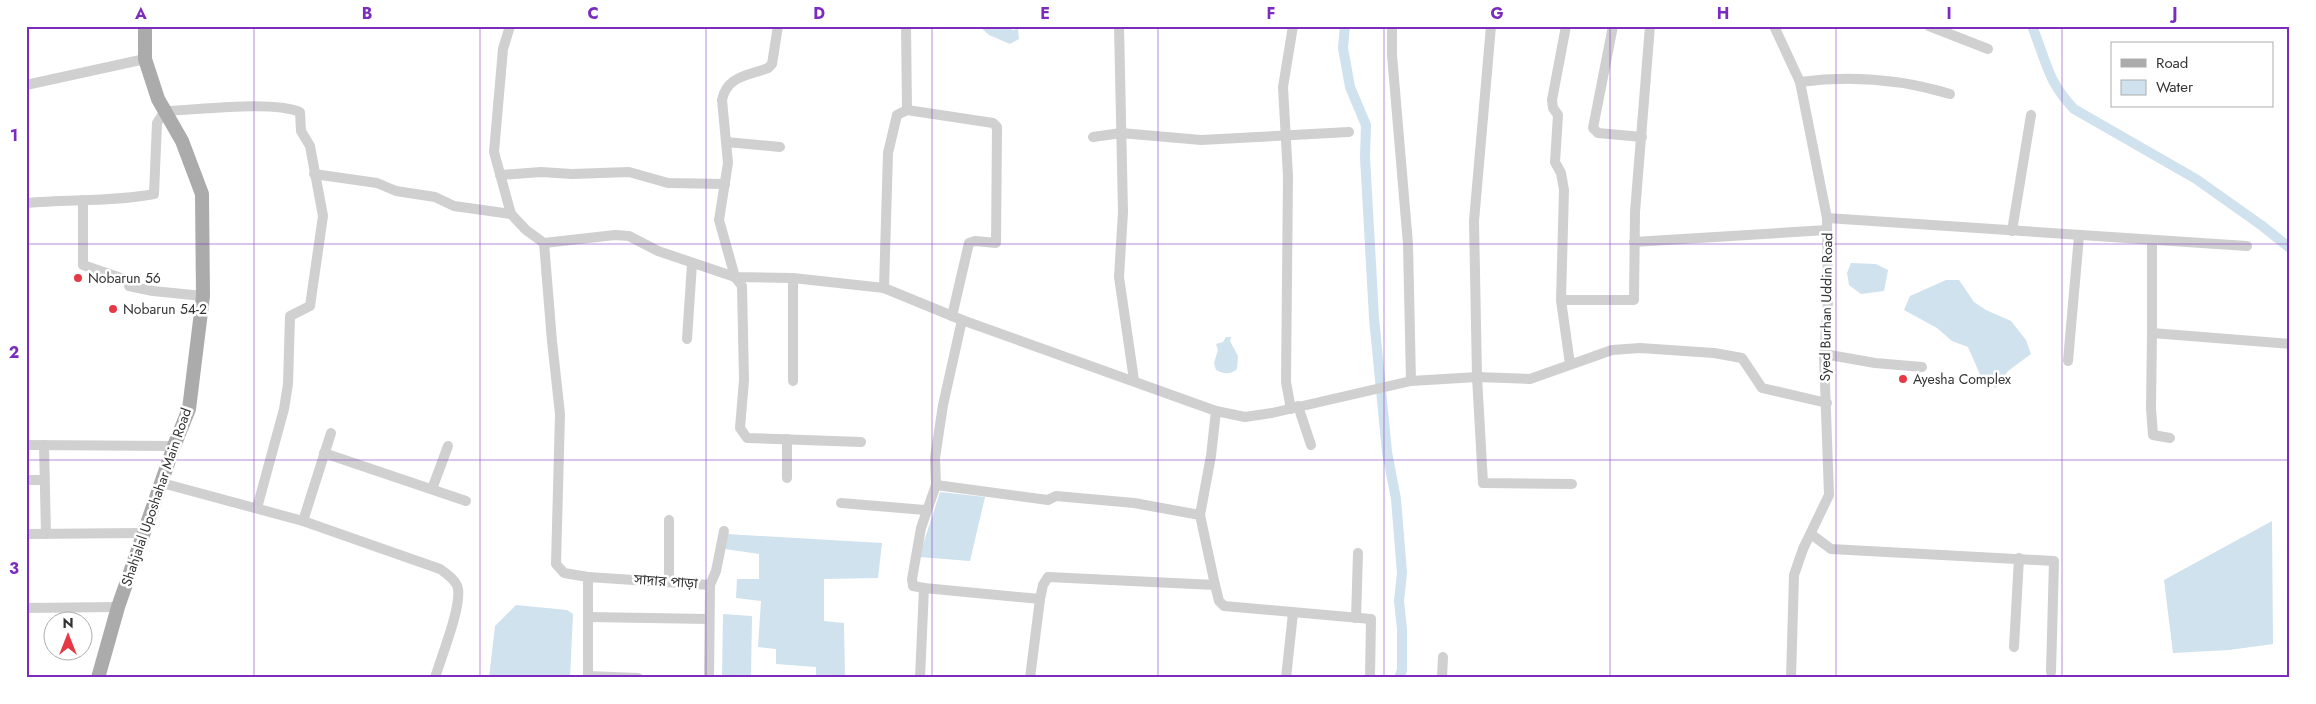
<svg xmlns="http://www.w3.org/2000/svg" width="2316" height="704" font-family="Jost,'Noto Sans Bengali',sans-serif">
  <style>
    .water { fill: #cfe2ee }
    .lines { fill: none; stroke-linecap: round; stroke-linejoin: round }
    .canal { stroke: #cfe2ee; stroke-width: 10 }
    .minor { stroke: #d0d0d0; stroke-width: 10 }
    .major { stroke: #ababab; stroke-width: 14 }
    .grid { fill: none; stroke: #7b2cbf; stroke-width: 1; stroke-opacity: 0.55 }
    .poi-dot { fill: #e63946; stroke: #fff; stroke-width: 2 }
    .labels { text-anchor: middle; stroke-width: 5; stroke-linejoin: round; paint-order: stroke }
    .poi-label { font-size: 14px; fill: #333; stroke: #fff; text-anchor: start }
    .street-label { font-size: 14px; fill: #333; stroke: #fff }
    .neatline { fill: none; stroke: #7b2cbf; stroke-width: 2 }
    .grid-label { font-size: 16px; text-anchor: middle; font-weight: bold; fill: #7b2cbf }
  </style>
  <rect width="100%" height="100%" fill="#fff"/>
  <g class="water">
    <path d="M979 26H1009L1012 30 1018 29 1019 39 1010 44 989 35Z"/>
    <path d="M1851 263 1876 264 1888 270 1884 291 1861 294 1849 285 1847 273Z"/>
    <path d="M1946 280H1959L1974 302 1986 310 2011 321 2026 340 2031 354 2008 371 1996 388 1982 379 1968 347 1952 341 1937 328 1904 310 1910 296Z"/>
    <path d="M1226 337H1231L1230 341 1238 356 1237 369C1230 375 1224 374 1216 370L1214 363 1218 350 1216 344 1223 342Z"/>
    <path d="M940 492 985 497 970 561 919 557Z"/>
    <path d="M2272 521 2273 644 2229 650 2173 653 2164 580Z"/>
    <path d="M727 534 882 543 878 578 824 579V621L844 623 845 678H816V667L776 664V649L758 647 761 601 736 598 737 579H759V554L725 549Z"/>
    <path d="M516 605 567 610 573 614 570 678H489L495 626Z"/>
    <path d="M723 614 752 616 751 677 722 676Z"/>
  </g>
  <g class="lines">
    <g class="canal">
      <path d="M1345 26 1343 48 1350 87 1366 125 1365 157 1374 318 1387 452 1396 499 1402 573 1399 601 1402 629V670L1399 678"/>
      <path d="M2032 26C2046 60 2047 81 2074 109L2196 179 2261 225 2290 248"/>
    </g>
    <g class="minor">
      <path d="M510 26 503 49 494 152 511 214 526 230 544 243 552 341 560 414 556 564 564 573 588 577V678"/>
      <path d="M778 26 772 64 768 68C747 76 727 76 722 100L728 163 719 220 735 277 742 286 744 380 740 428 747 438 861 442"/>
      <path d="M1119 26 1123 212 1119 277 1134 380"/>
      <path d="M1392 26V55L1408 244 1411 381"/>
      <path d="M1491 26 1474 221 1477 377 1483 483 1572 484"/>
      <path d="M1613 26 1593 128 1598 133 1642 137"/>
      <path d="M1774 26 1800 82 1827 218 1828 301 1824 356 1829 495 1803 549 1794 575 1791 678"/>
      <path d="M1929 26 1988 49"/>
      <path d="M1800 82C1852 75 1900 79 1950 94"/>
      <path d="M26 85 145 59"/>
      <path d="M907 110 993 123 997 127 996 243 975 241 969 243 952 316"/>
      <path d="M1093 137 1121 133 1201 140 1349 132"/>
      <path d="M726 142 780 147"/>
      <path d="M314 174 377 183 396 191 435 197 454 206 511 214"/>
      <path d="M500 175 541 172 572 174 629 172 668 183 725 184"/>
      <path d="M83 200V265L127 280 129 286 153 291 203 296"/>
      <path d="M26 203C69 199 112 202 154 194L157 123 165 111C198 110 272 100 300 112L301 131 310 146 323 216 310 306 290 316 288 384 284 409 257 508"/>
      <path d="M1827 218 2247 246"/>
      <path d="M2012 231 2031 115"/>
      <path d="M2152 241V333L2290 344"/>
      <path d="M1634 242 1827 230"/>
      <path d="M544 243 615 235 629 236 658 251 735 277 793 278 884 288 962 320 1216 411 1245 417 1272 413 1411 381 1477 377 1530 379 1612 350 1640 348 1714 353 1742 358 1762 388 1827 403"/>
      <path d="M884 288 888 153 897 115 907 110 906 26"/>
      <path d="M1561 300 1564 190 1561 173 1555 162 1558 115 1553 108 1552 100 1566 26"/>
      <path d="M962 320 943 405 935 458 936 485 921 528 912 579 913 586 924 588 1040 599 1030 678"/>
      <path d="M2152 333 2151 408 2153 435 2170 438"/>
      <path d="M687 339 692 264"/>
      <path d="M1824 354 1875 363 1922 367"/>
      <path d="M2068 361 2079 236"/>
      <path d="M1570 364 1561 300H1634L1635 212 1650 26"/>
      <path d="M793 381V278"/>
      <path d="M1298 406 1311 445"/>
      <path d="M1291 409 1286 382 1288 176 1283 87 1293 26"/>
      <path d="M787 439V478"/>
      <path d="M26 445 174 446"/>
      <path d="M44 445 46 534"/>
      <path d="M324 453 466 501"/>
      <path d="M26 480H44"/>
      <path d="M162 483 303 521 440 569C447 574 457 581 458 589 461 609 441 657 435 678"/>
      <path d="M936 485 1048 500 1056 496 1134 503 1200 515 1215 585"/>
      <path d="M432 489 448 446"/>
      <path d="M841 503 925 510"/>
      <path d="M1200 515 1211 456 1216 411"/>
      <path d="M303 521 331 433"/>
      <path d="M26 534 143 533"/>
      <path d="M1811 534 1831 549 2054 561 2051 672"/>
      <path d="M588 577 710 585 709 678"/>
      <path d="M669 581V520"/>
      <path d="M710 585 716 571 724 531"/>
      <path d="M1040 599 1043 585 1048 577 1215 585 1219 601 1224 606 1371 619 1370 678"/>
      <path d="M26 608 118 607"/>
      <path d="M589 617 709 619"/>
      <path d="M1356 618 1358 553"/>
      <path d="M2014 647 2019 558"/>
      <path d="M588 676 638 678"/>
      <path d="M920 678 924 588"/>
      <path d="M1286 678 1293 613"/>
      <path d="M1442 678 1443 657"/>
    </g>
    <path class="major" d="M98 678 118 607 174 446 189 409 203 296 202 194 182 141 158 99 145 59V26"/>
  </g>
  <path class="grid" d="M254 26V678M480 26V678M706 26V678M932 26V678M1158 26V678M1384 26V678M1610 26V678M1836 26V678M2062 26V678M26 244H2290M26 460H2290"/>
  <g class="poi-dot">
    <circle cx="78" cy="278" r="5"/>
    <circle cx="113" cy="309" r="5"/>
    <circle cx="1903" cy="379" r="5"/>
  </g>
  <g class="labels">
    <g class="poi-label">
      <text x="88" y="283">Nobarun 56</text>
      <text x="123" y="314">Nobarun 54-2</text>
      <text x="1913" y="384">Ayesha Complex</text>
    </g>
    <g class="street-label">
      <text transform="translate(1826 307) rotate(-89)" y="5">Syed Burhan Uddin Road</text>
      <text transform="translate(156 497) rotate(-71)" y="5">Shahjalal Uposhahar Main Road</text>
      <text transform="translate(666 581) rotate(4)" y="5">সাদার পাড়া</text>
    </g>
  </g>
  <rect width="2316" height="704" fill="none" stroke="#ffffff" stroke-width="55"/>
  <rect x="2111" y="42" width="162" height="65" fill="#ffffff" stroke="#adadad"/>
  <rect x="2121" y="59" width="25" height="8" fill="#ababab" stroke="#adadad"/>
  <text x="2156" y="68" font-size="15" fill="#333333">Road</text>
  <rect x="2121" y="80" width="25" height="15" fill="#cfe2ee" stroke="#adadad"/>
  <text x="2156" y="92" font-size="15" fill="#333333">Water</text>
  <g transform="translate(68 636)"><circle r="24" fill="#ffffff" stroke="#adadad"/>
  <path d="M0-4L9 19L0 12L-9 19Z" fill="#e63946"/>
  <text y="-8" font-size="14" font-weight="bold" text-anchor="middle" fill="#333333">N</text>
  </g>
  <rect x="28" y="28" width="2260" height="648" class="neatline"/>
  <g class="grid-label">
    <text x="141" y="19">A</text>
    <text x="367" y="19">B</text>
    <text x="593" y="19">C</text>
    <text x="819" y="19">D</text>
    <text x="1045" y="19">E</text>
    <text x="1271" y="19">F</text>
    <text x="1497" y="19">G</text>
    <text x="1723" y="19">H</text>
    <text x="1949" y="19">I</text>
    <text x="2175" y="19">J</text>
    <text x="14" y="141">1</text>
    <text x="14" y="358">2</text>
    <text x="14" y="574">3</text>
  </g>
</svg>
